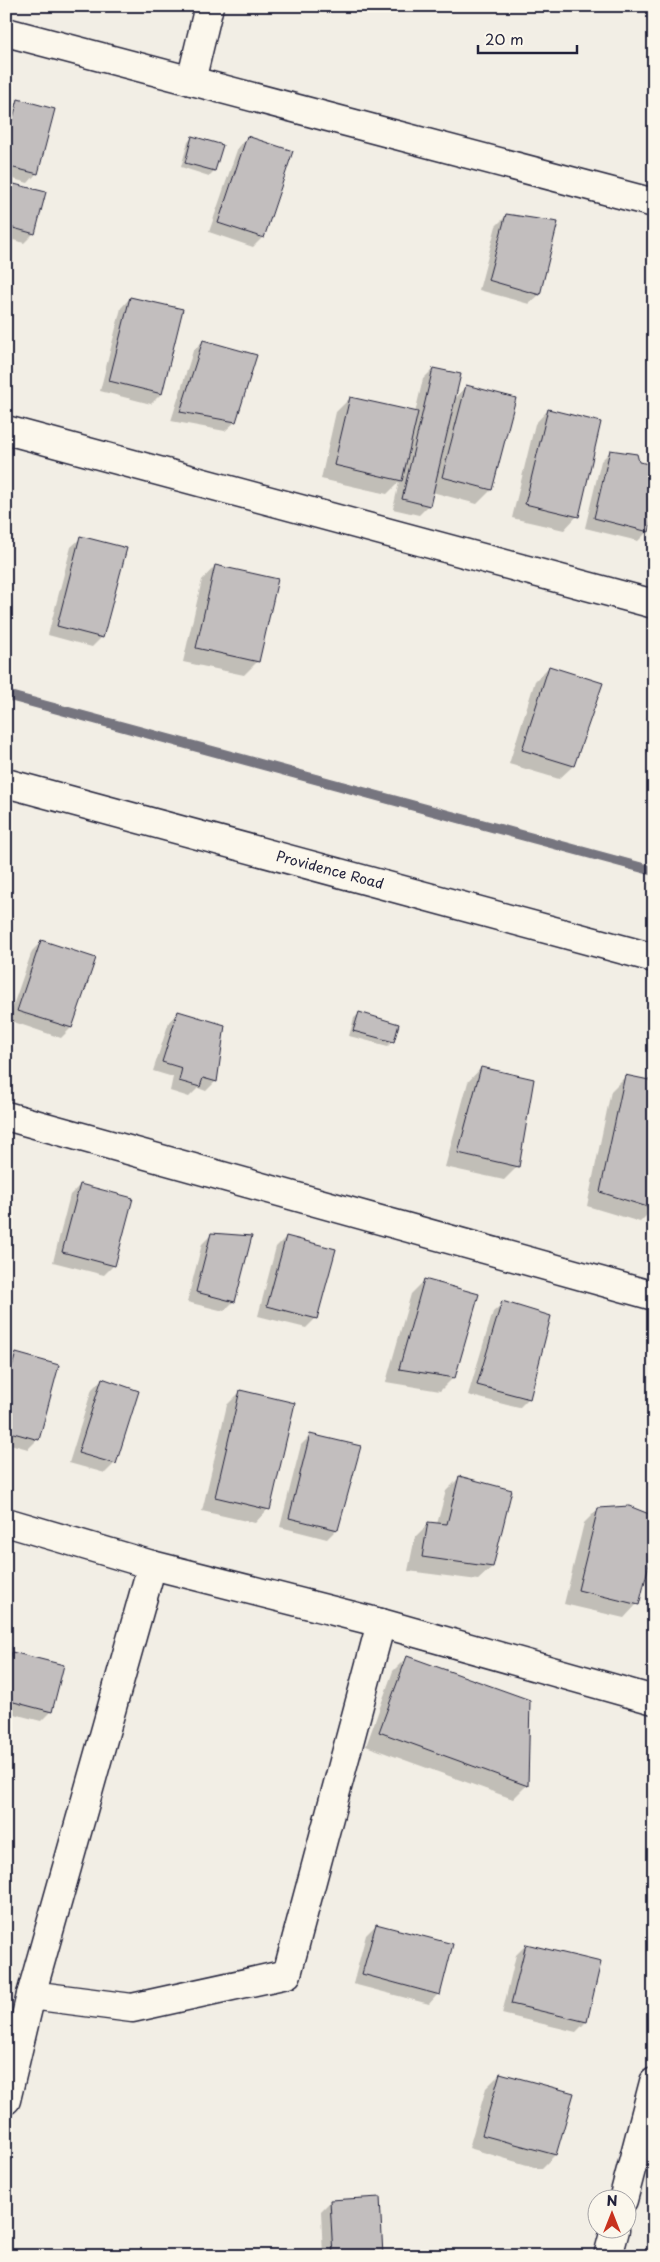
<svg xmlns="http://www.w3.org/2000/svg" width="660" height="2262" font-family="'Playpen Sans',sans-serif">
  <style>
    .shadow { fill: #0003 }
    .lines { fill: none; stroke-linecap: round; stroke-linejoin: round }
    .stream { stroke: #76747f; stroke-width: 10 }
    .building { fill: #c2bebe; stroke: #22223b }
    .minor-casing { stroke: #22223b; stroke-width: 31 }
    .minor { stroke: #fbf7ec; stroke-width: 28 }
    .labels { text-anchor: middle; stroke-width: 4.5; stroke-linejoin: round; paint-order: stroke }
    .street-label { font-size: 14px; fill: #22223b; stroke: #fbf7ec }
  </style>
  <rect width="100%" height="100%" fill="#f2eee5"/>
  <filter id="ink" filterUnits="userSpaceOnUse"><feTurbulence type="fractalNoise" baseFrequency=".02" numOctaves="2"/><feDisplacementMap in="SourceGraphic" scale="10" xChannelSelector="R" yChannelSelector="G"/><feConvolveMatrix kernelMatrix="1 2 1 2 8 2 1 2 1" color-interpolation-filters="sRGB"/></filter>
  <g filter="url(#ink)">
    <g class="shadow">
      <path d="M19 101 37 173 28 183 6 177V121L9 111Z"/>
      <path d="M193 137 221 146 214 171 209 176 181 167 188 142Z"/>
      <path d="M248 137 263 237 253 247 209 232 238 147Z"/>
      <path d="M6 183 34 233 24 243 6 238Z"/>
      <path d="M506 216 539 295 529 304 479 290 496 226Z"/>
      <path d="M130 298 161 394 151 404 100 391 121 308Z"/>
      <path d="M203 341 235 422 225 431 171 421 193 351Z"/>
      <path d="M433 369 454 400 467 386 514 399 491 490 477 504 432 492 429 505 419 515 393 509 399 482 387 494 321 479 336 412 350 398 415 413 423 379Z"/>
      <path d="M548 410 577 516 564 530 512 518 535 424Z"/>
      <path d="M611 451 648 531 638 541 585 528 601 461Z"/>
      <path d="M81 538 102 637 92 647 48 635 71 547Z"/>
      <path d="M215 566 258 661 244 675 183 662 202 580Z"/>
      <path d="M549 667 573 766 559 779 509 764 535 681Z"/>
      <path d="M42 941 94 958 71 1028 61 1038 8 1020 32 951Z"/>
      <path d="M178 1012 216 1081 206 1091 198 1088 189 1097 170 1091 173 1077 153 1071 169 1022Z"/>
      <path d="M359 1014 393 1041 388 1046 349 1036 354 1018Z"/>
      <path d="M481 1068 518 1166 504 1180 445 1167 468 1082Z"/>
      <path d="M625 1077 654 1208 640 1222 587 1206 611 1091Z"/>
      <path d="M80 1185 114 1265 104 1275 53 1262 70 1195Z"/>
      <path d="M212 1234 234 1301 224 1311 187 1302 202 1244Z"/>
      <path d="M286 1237 316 1318 306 1328 258 1316 276 1247Z"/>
      <path d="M425 1280 454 1377 440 1391 386 1382 411 1294Z"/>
      <path d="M503 1303 529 1398 519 1408 468 1395 493 1312Z"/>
      <path d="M16 1355 38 1439 28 1449 6 1443V1365Z"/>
      <path d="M102 1379 115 1463 105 1473 69 1463 92 1389Z"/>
      <path d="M241 1391 268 1509 255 1523 202 1511 227 1405Z"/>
      <path d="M311 1435 337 1529 327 1539 280 1527 301 1445Z"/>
      <path d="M460 1477 492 1567 478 1580 408 1571 415 1537 429 1523 437 1524 446 1491Z"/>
      <path d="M598 1509 637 1604 624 1618 564 1604 584 1523Z"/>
      <path d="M12 1653 50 1712 41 1721 6 1712V1659Z"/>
      <path d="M407 1657 527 1785 513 1799 366 1746 393 1671Z"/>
      <path d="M376 1925 438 1994 429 2004 353 1984 366 1935Z"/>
      <path d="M526 1945 600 1963 586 2022 576 2032 502 2014 516 1955Z"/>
      <path d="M500 2074 572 2094 555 2155 541 2169 469 2148 486 2088Z"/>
      <path d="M331 2201 382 2256H323L321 2211Z"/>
    </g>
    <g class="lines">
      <path class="stream" d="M6 695 654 871"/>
    </g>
    <g class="building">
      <path d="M18 99 55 109 38 174 6 166V146Z"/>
      <path d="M192 136 223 145 215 171 185 163Z"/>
      <path d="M247 136 293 151 264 238 218 223Z"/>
      <path d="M6 182 46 192 35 234 6 226Z"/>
      <path d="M506 214 558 222 540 295 488 280Z"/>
      <path d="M130 297 183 309 162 394 109 381Z"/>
      <path d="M203 340 257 355 236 422 180 412Z"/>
      <path d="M433 368 461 374 430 506 402 499Z"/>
      <path d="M466 385 516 398 492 490 442 477Z"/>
      <path d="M350 397 418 412 402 481 334 465Z"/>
      <path d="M548 409 601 422 579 517 525 504Z"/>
      <path d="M610 450 637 454 639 462 654 465V510L649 532 594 518Z"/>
      <path d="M80 536 127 548 103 638 57 626Z"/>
      <path d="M215 565 278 579 259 662 196 648Z"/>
      <path d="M549 666 603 683 574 766 522 750Z"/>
      <path d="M41 940 96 958 72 1028 17 1011Z"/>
      <path d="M178 1011 225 1025 217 1082 203 1078 200 1087 179 1081 182 1068 162 1062Z"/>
      <path d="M359 1012 399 1024 394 1042 353 1031Z"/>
      <path d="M481 1067 534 1079 519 1167 458 1153Z"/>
      <path d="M625 1075 654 1081V1209L600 1192Z"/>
      <path d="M80 1184 133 1198 115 1266 62 1252Z"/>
      <path d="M211 1233 252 1236 235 1302 196 1292Z"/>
      <path d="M286 1236 336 1249 317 1319 267 1306Z"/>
      <path d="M424 1279 479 1294 455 1378 399 1369Z"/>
      <path d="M502 1301 551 1316 530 1399 477 1385Z"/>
      <path d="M16 1353 59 1365 39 1440 6 1431V1387Z"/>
      <path d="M102 1378 139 1391 116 1464 78 1453Z"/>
      <path d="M240 1390 295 1403 270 1510 215 1497Z"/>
      <path d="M310 1434 361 1446 338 1530 289 1518Z"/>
      <path d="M459 1476 512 1490 493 1567 422 1557 428 1522 447 1524Z"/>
      <path d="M629 1506 654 1516V1544L639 1605 578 1590 598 1508Z"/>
      <path d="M12 1652 64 1665 52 1712 6 1700V1673Z"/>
      <path d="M407 1656 530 1700 528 1786 379 1732Z"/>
      <path d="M6 1888 13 1889 6 1929Z"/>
      <path d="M376 1924 453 1944 440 1995 362 1974Z"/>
      <path d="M526 1944 601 1962 587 2022 511 2004Z"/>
      <path d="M500 2073 574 2093 556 2155 482 2135Z"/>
      <path d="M380 2197 383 2256H333L330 2200Z"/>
    </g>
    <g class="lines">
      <defs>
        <g id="minor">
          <path d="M6 32 654 203"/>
          <path d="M191 81 209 6"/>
          <path d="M6 430 654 604"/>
          <path d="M6 783 654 958"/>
          <path d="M6 1116 654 1296"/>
          <path d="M6 1522 152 1565 381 1623 654 1700"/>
          <path d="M152 1565 31 1995 132 2008 287 1974 381 1623"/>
          <path d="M6 2100 31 1995"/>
          <path d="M623 2200 654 2082"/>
          <path d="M608 2256 615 2230"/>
        </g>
      </defs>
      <use href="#minor" class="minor-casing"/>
      <use href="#minor" class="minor"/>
    </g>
  </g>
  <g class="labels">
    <g class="street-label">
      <text transform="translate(330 870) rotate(15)" y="5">Providence Road</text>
    </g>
  </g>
  <rect width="660" height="2262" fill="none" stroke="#fbf7ec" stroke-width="25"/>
  <rect x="12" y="12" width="635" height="2237" fill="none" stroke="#22223b" stroke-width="2" filter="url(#ink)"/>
  <g transform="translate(612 2214)"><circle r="24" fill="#fbf7ec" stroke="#a4a2a5"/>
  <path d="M0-4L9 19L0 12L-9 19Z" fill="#c8321e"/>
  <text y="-8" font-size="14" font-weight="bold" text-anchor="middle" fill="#22223b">N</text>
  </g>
  <path d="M478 45v8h99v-8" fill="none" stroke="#22223b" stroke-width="2.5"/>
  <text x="485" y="45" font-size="15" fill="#22223b" stroke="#fbf7ec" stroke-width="4" paint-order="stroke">20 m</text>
</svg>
